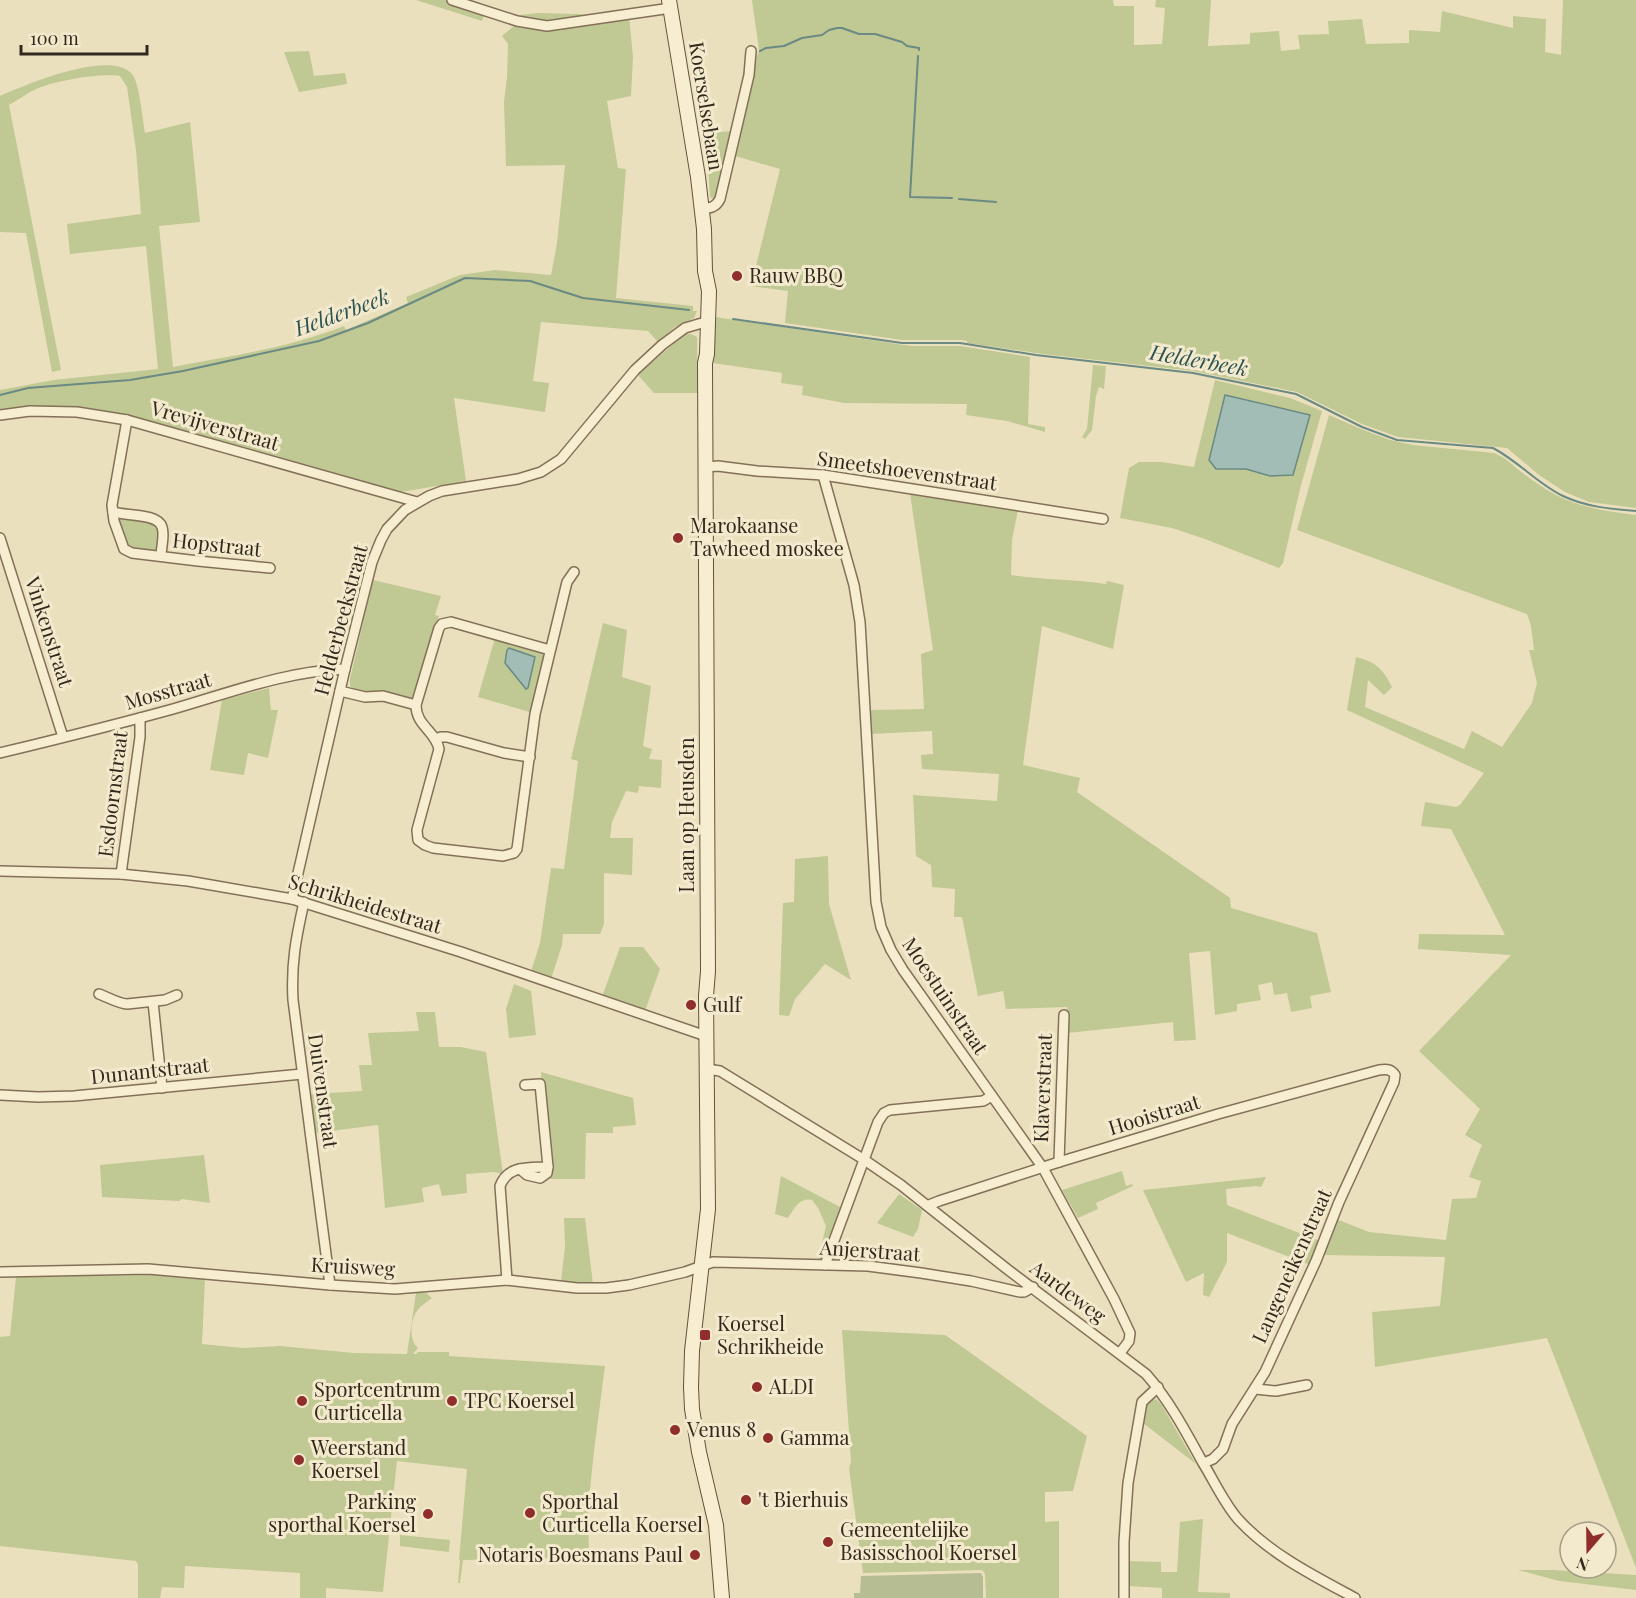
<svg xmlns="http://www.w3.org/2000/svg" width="1636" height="1598" font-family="'Playfair Display',serif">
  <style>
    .green { fill: #c0c893; fill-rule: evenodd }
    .cemetery { fill: #b6bd93 }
    .water { fill: #a2bdb6; stroke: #6a8a83; stroke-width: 1.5 }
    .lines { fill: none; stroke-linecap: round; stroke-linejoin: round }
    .stream { stroke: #6a8a83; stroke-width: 2 }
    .street-casing { stroke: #837058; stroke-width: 12 }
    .secondary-casing { stroke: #64513b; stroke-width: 16 }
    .street { stroke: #f7edd1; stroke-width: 9 }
    .secondary { stroke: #f7edd1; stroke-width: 14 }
    .poi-dot { fill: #8f2e2b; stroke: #f3eacd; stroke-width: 2 }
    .labels { text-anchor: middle; stroke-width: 6; stroke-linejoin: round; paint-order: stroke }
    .street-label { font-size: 20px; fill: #33281c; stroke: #f3eacd }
    .poi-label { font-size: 20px; fill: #33281c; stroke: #f3eacd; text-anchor: start }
    .water-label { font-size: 21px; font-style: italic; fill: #2c5251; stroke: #f3eacd }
  </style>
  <rect width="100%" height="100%" fill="#ebe0be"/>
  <g class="green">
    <path d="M416 0H464L486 8 482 21Z"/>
    <path d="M752 0H1113L1114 6H1134V45L1162 44 1165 8 1155 7 1156 0H1211L1208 46 1250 44V33L1279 31 1281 51 1300 49 1298 35 1329 34 1328 21 1362 19 1366 44 1409 43V30L1440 32 1442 11 1513 28V16L1546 19 1545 52 1561 55 1563 0H1636V508L1589 502 1565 492 1539 475 1507 448 1398 437 1362 424 1297 392 1193 371 1043 354 967 343V341L962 340H902L785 323 788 291 751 286 780 169 735 156 757 56 759 50Z"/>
    <path d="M537 13 579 14 593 17 629 16 633 57 631 96 607 101 618 168 626 169 616 298 693 306V311H697L694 318 675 327 658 342 648 331 541 322 533 381 549 383 545 412 454 398 466 481 407 491 398 492 245 447 119 415 82 408 49 406 0 409V390L54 380 158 369 146 246 70 254 67 224 141 214 136 150 127 87 120 76C98 73 54 81 34 90 26 94 18 100 9 105L61 370 52 372 26 233 0 232V96C25 85 110 49 132 74 139 81 143 121 145 133L190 122 200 222 159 226 173 367C230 356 289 348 344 326L346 330 408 303 406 297 460 275 495 270 551 275 557 243 565 165 506 166 504 102 507 77 508 44 502 36 521 20 512 16Z"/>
    <path d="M309 51 314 76 345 73 347 84 299 92 284 52Z"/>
    <path d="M733 131 715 200 710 197 706 133Z"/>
    <path d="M715 317 911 346H960L1030 357 1028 424 1045 427V432L1007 421 966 415 967 404 844 403 802 395 803 386 781 383 782 373 713 363Z"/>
    <path d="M691 334 697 337 698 393H654L638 375 681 337 686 334Z"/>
    <path d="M1093 365 1106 366 1104 389 1099 387 1096 396 1092 430 1085 439 1082 437 1087 429Z"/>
    <path d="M1215 380 1290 398 1322 411 1300 489 1283 563 1279 568 1205 539 1172 528 1120 518 1129 468 1139 462H1162L1194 467ZM1225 395 1247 400 1270 476 1246 469H1215Z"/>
    <path d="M1329 415 1361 429 1390 440 1413 445 1494 453C1506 458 1510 463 1520 471 1529 478 1538 484 1547 490 1575 507 1604 511 1636 515V1568L1547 1338 1375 1367 1372 1312 1440 1306 1445 1257 1322 1255 1336 1219 1369 1232 1446 1240 1452 1199 1476 1198 1481 1181 1469 1177 1482 1145 1465 1135 1480 1109 1419 1051 1511 955 1418 949 1419 934 1505 935 1451 829 1421 826 1425 802 1456 807 1460 805 1484 773 1347 710 1356 657C1376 662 1383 669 1392 687L1384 695 1368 680 1365 707 1464 749 1472 731 1502 747 1532 703 1537 683 1529 650H1534L1531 626 1527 614 1297 530Z"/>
    <path d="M910 493 1018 510 1012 540 1011 575C1042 580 1074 579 1106 584L1107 581 1124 585 1113 649 1042 626 1023 765 1080 778 1077 792 1230 898 1231 908 1317 933 1331 992 1310 996 1312 1008 1291 1012 1287 993 1274 995 1272 982 1258 985 1261 1000 1237 1004V1011L1215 1015 1210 951 1189 953 1196 1040 1174 1041 1173 1022 1067 1033V1007L1006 1009 1003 991 978 996 962 917H954L955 889 932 887 931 865 916 856 913 795 997 801 999 774 922 769 921 755 933 754 932 731 871 734V710L924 709 921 654 933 650Z"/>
    <path d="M119 517 150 519 159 526 158 550 156 552 127 549 118 518Z"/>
    <path d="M373 580 441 596 435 615 439 616 418 691 414 697 411 699C396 697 359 697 350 686V679Z"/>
    <path d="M603 623 627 630 622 677 651 686 643 746 652 749 649 759 662 760 661 788 639 786 638 793 626 791 612 822 610 838H633L632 875 604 873V924L600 934H563L562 945 551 979 531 972 540 943 551 868 564 869 578 761 571 759Z"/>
    <path d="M495 638 542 652 545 657 533 713 478 697Z"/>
    <path d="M269 688 271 710H278L268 758 248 753 244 775 210 770 222 700Z"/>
    <path d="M828 856 829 904 851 980 825 964 795 999 789 1016 779 1015 783 903 794 902 795 859Z"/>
    <path d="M620 947H643L660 969 645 1011 602 997Z"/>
    <path d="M514 984 531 991 536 1035 509 1038 506 1009Z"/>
    <path d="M416 1012H435L439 1047H461L486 1052 503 1174 494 1172 466 1174 467 1193 442 1196 439 1184 422 1188 424 1202 385 1208 378 1125 315 1133 311 1094 362 1091 359 1065H372L368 1033 419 1031Z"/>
    <path d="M541 1072 633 1098 636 1125 613 1127V1133H586L585 1179H551L549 1177 551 1172Z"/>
    <path d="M204 1155 210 1203 182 1199 179 1201 102 1197 100 1165Z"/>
    <path d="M1122 1171 1126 1186 1132 1184 1133 1186 1096 1203 1098 1209 1078 1218 1062 1190Z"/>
    <path d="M781 1176 842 1208 824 1260H818L826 1226 818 1208 812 1200C799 1197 794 1209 788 1218L775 1214Z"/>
    <path d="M1266 1177 1261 1187 1256 1186 1226 1189 1227 1205 1320 1241 1311 1265 1227 1233V1262L1209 1297 1203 1295 1204 1273 1186 1282 1143 1190Z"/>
    <path d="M899 1194 922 1210 918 1229 913 1237 877 1223Z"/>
    <path d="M564 1218H585L593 1284 561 1282 565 1246Z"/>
    <path d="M153 1275 205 1279 202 1344 243 1348 280 1346 354 1353 407 1354 416 1293H426L432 1298C427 1302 420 1306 417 1311 410 1320 409 1341 418 1348L413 1354H416L418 1352H449V1356L605 1366 594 1451 588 1509 589 1557 463 1560 460 1583H458L460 1560H459L467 1469 397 1461 383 1592 326 1588V1598H300V1573L185 1566 184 1588 162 1587 160 1598H138V1564L136 1561 0 1546V1337L10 1336 16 1277Z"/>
    <path d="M842 1330 945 1335 968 1351 1087 1436 1073 1491 1045 1492V1522L1059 1521V1598H986L985 1574 982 1570 863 1573 849 1468 851 1462Z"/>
    <path d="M1156 1399 1161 1404 1196 1464 1143 1423C1145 1413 1144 1401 1156 1399Z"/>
    <path d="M1203 1519 1198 1592 1230 1593V1598H1162V1588L1128 1586 1129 1561 1161 1562V1572H1177L1180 1522Z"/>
    <path d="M400 1535 450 1540 449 1552 400 1546Z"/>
    <path d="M1518 1570H1553L1636 1575V1590L1559 1581Z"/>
  </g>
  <path class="cemetery" d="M981 1573 983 1577V1598H854V1593H860L861 1576Z"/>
  <g class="water">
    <path d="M1225 395 1310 415 1293 475 1270 476 1246 469H1216L1209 460Z"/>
    <path d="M509 648 535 657 528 688 526 689 505 663 507 650Z"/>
  </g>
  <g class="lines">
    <g class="stream">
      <path d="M760 51 766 48 784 46 802 38 822 35 829 30 837 28H842L859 34H875L902 42 907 46 919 48V50"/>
      <path d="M918 56 910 197 952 198"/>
      <path d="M959 199 996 202"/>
      <path d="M733 319 902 343H960L1036 355 1193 373 1296 394 1362 427 1397 440 1493 448C1518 461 1538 484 1563 496 1586 507 1611 509 1636 511"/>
      <path d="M0 395 28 388 130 380 183 371 319 341 368 323 465 278 530 281 583 298 689 310"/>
    </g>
    <defs>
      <g id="street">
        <path d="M452 0 517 21 547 26 671 8"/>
        <path d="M702 209C711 208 716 207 720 199L749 75 751 51"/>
        <path d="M0 415 30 411 77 412 127 420 417 502"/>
        <path d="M127 420 112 505 114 521 124 549 132 553 198 561 270 568"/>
        <path d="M705 467 718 466 757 471 823 475 1103 519"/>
        <path d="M823 475 854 585 860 622 876 902 881 927 891 950 903 970 1043 1168 1114 1299 1130 1333 1129 1341 1120 1353"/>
        <path d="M113 512C125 516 158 513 162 527 165 535 161 548 161 556"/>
        <path d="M0 538 63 737"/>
        <path d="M550 650 451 622 442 624 439 628 416 705C416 726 435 730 439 749L417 830 418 840 425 845 433 848 503 856 514 853 517 849 535 714 567 582 574 572"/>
        <path d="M340 691 365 697 383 696 416 705"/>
        <path d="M435 739 441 737H447L504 753 530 757"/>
        <path d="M0 753C58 739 115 725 173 709 229 693 286 671 345 669"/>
        <path d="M0 871 121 874 188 881 292 899 461 952 706 1036"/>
        <path d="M121 874 140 737V718"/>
        <path d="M292 899 345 669 372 562 381 540 387 529 405 510 429 496 442 491 518 479 541 472 561 459 635 370 662 345 685 328 702 323H708"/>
        <path d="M304 902C296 938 291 963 293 1000L330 1285"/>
        <path d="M99 994C107 997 120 1004 127 1004L165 1000 177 995"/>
        <path d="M153 1002 162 1088"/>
        <path d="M707 1069 720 1071 863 1159 901 1185 1007 1269 1146 1374C1169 1400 1186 1432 1203 1463 1214 1481 1223 1501 1237 1518 1268 1553 1314 1576 1355 1598"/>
        <path d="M0 1095 38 1097 74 1096 302 1074"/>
        <path d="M1059 1162 1064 1015"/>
        <path d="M520 1169 527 1175 540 1178 547 1173 548 1167 540 1084 525 1085"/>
        <path d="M929 1205 939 1201 1059 1162 1218 1114 1379 1070C1387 1069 1391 1069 1395 1075L1394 1082 1339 1202 1316 1261 1265 1372 1232 1424 1223 1449 1213 1459 1204 1463"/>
        <path d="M825 1265 878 1122 884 1113 890 1110 983 1101 992 1096"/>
        <path d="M0 1272 148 1269 330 1285 395 1289 507 1280 577 1288H606L629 1285 685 1272 713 1262 868 1266 921 1273 971 1281 1020 1292H1024L1033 1287"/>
        <path d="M507 1280 500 1186C508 1165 528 1168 548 1167"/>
        <path d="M1255 1389 1276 1391 1307 1385"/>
        <path d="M1124 1598V1542L1128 1483 1142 1402 1158 1387"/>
      </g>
      <path id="secondary" d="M669 0 698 177 704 229 705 271 709 291 707 354 705 363 708 971 706 996 708 1209 692 1351 691 1387 692 1409 699 1452 716 1525 722 1598"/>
    </defs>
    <use href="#street" class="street-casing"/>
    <use href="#secondary" class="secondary-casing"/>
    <use href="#street" class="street"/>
    <use href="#secondary" class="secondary"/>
  </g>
  <g class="poi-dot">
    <circle cx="737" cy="276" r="6"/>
    <circle cx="678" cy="538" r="6"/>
    <circle cx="691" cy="1005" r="6"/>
    <rect x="699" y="1329" width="12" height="12" rx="3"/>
    <circle cx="757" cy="1387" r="6"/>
    <circle cx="302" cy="1401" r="6"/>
    <circle cx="452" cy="1401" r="6"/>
    <circle cx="675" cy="1430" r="6"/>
    <circle cx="768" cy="1438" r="6"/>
    <circle cx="299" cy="1460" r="6"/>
    <circle cx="746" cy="1500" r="6"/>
    <circle cx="530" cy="1513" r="6"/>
    <circle cx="428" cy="1514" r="6"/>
    <circle cx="828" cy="1542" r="6"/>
    <circle cx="695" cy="1555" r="6"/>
  </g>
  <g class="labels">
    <g class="street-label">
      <text transform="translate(706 106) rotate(81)" y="7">Koerselsebaan</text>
      <text transform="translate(215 426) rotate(16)" y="7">Vrevijverstraat</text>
      <text transform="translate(907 471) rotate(8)" y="7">Smeetshoevenstraat</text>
      <text transform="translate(217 545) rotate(6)" y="7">Hopstraat</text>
      <text transform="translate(341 620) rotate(-75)" y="7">Helderbeekstraat</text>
      <text transform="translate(49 632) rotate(72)" y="7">Vinkenstraat</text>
      <text transform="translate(168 691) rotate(-16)" y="7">Mosstraat</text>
      <text transform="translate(113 794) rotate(-83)" y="7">Esdoornstraat</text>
      <text transform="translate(687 815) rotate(-90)" y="7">Laan op Heusden</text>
      <text transform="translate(365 904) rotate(17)" y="7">Schrikheidestraat</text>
      <text transform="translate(945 996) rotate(56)" y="7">Moestuinstraat</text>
      <text transform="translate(150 1071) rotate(-6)" y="7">Dunantstraat</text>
      <text transform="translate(1043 1088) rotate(-88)" y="7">Klaverstraat</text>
      <text transform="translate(323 1091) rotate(82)" y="7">Duivenstraat</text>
      <text transform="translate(1154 1115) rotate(-17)" y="7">Hooistraat</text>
      <text transform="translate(870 1251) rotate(4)" y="7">Anjerstraat</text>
      <text transform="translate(1292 1266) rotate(-66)" y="7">Langeneikenstraat</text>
      <text transform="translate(353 1267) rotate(3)" y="7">Kruisweg</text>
      <text transform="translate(1068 1292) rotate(37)" y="7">Aardeweg</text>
    </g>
    <g class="poi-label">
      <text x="749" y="283">Rauw BBQ</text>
      <text x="690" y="533">Marokaanse<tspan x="690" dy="23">Tawheed moskee</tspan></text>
      <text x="703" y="1012">Gulf</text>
      <text x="717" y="1331">Koersel<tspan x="717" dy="23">Schrikheide</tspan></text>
      <text x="769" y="1394">ALDI</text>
      <text x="314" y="1397">Sportcentrum<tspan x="314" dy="23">Curticella</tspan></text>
      <text x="464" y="1408">TPC Koersel</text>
      <text x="687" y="1437">Venus 8</text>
      <text x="780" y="1445">Gamma</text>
      <text x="311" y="1455">Weerstand<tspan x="311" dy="23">Koersel</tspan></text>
      <text x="758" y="1507">'t Bierhuis</text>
      <text x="416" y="1509" text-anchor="end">Parking<tspan x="416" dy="23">sporthal Koersel</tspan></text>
      <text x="542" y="1509">Sporthal<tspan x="542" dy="23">Curticella Koersel</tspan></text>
      <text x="840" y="1537">Gemeentelijke<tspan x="840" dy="23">Basisschool Koersel</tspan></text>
      <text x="683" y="1562" text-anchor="end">Notaris Boesmans Paul</text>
    </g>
    <g class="water-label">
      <text transform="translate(342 313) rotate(-20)" y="7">Helderbeek</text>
      <text transform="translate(1199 361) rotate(10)" y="7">Helderbeek</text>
    </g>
  </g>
  <g transform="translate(1588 1550) rotate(200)"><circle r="28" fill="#f3eacd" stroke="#a69c86" stroke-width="1.5"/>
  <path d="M0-4.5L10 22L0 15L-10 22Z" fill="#8f2e2b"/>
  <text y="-9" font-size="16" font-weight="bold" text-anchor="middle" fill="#33281c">N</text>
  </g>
  <path d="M21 45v9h126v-9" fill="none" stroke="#33281c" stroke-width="3"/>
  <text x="30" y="45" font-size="18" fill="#33281c" stroke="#f3eacd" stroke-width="4.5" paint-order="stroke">100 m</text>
</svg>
